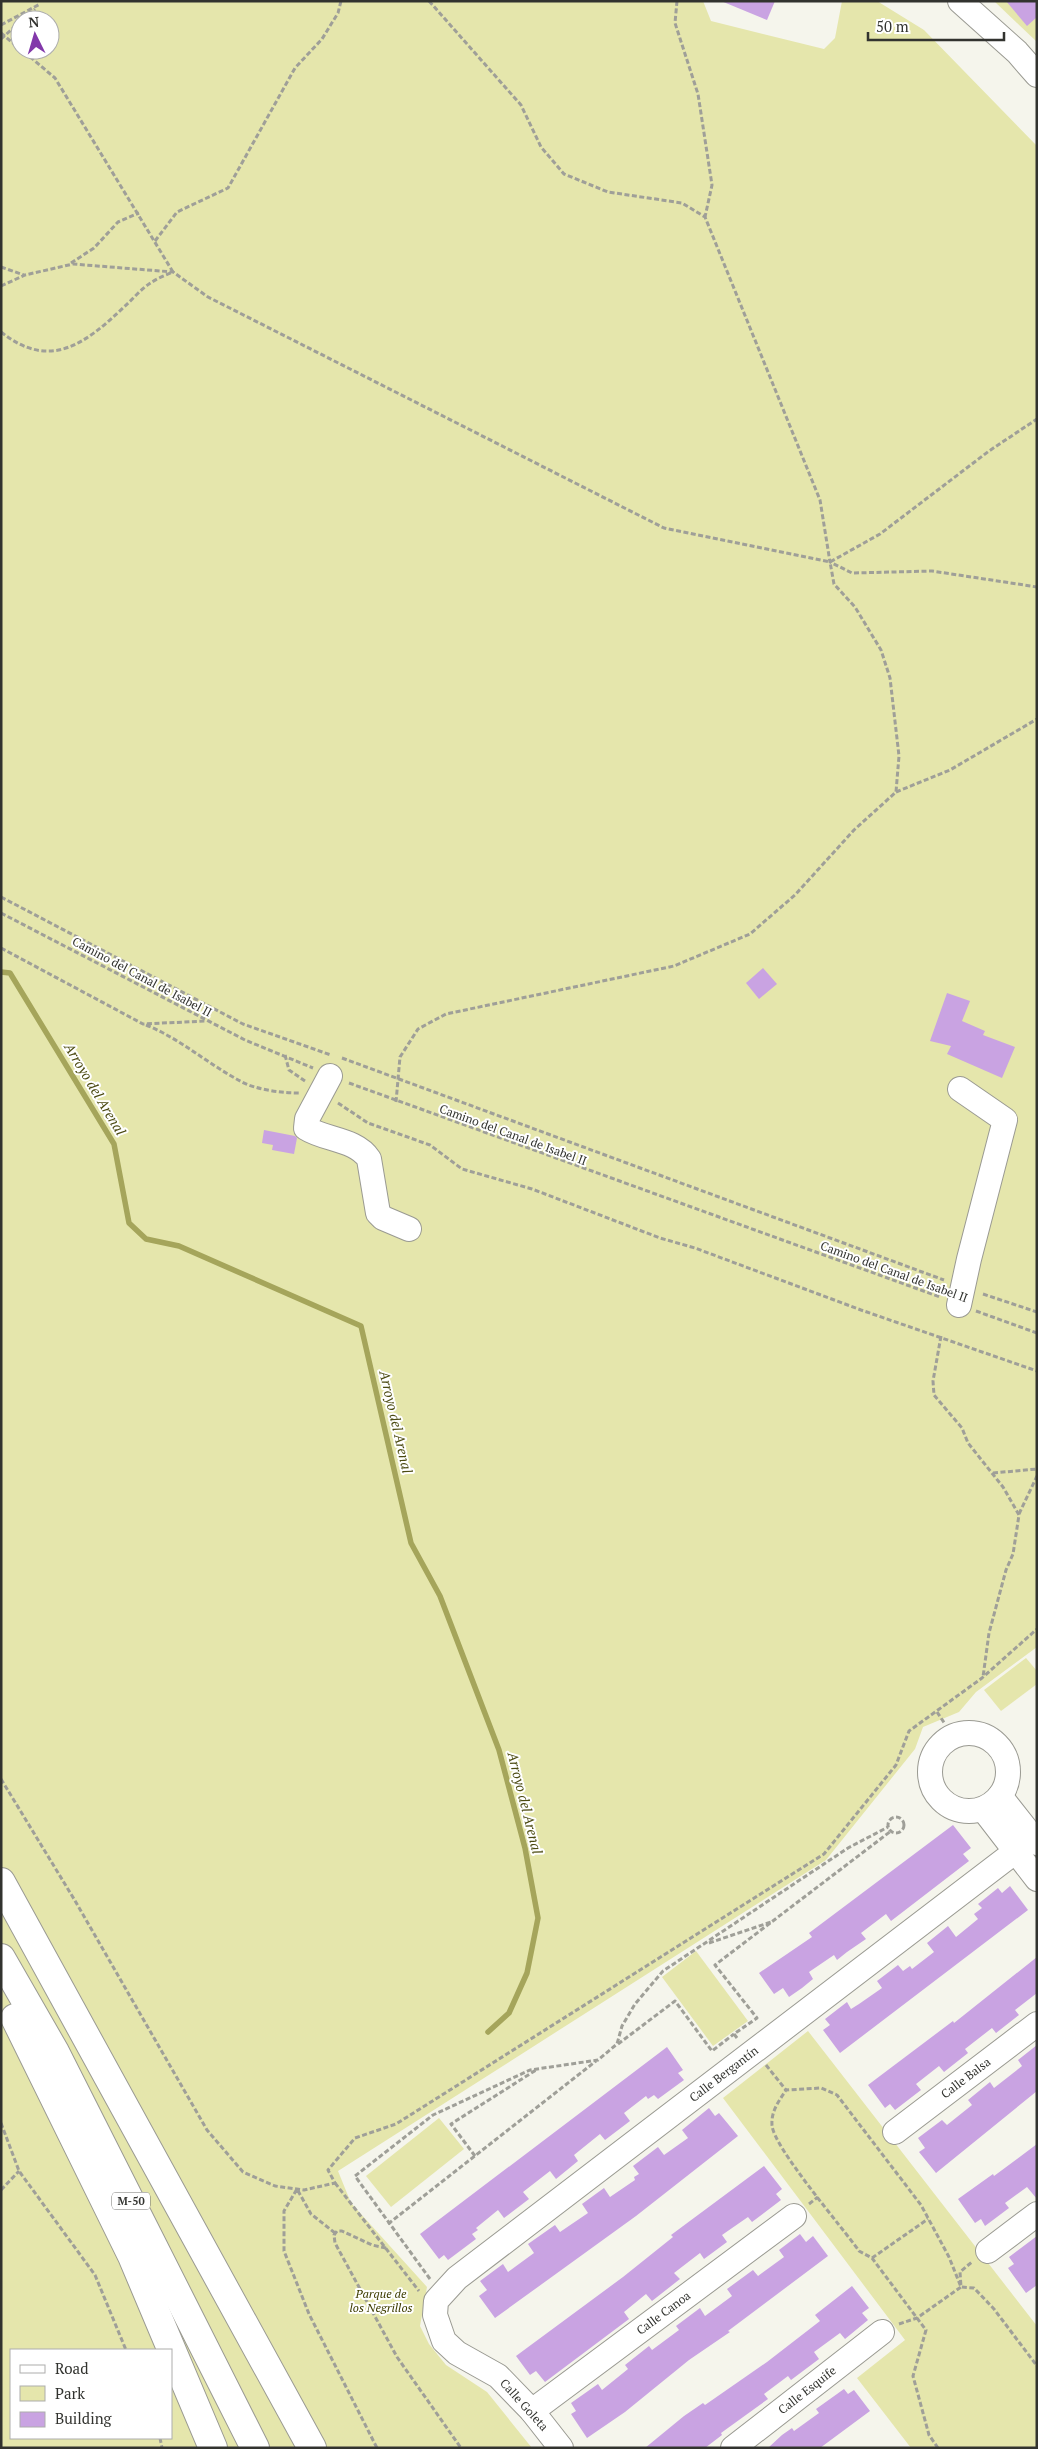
<svg xmlns="http://www.w3.org/2000/svg" width="1038" height="2449" font-family="'PT Serif',serif">
  <style>
    .green { fill: #e5e6ac; fill-rule: evenodd }
    .lines { fill: none; stroke-linecap: round; stroke-linejoin: round }
    .stream { stroke: #a5a55b; stroke-width: 5.5 }
    .building { fill: #c9a3e2 }
    .minor-casing { stroke: #9a9a92; stroke-width: 26 }
    .highway-casing { stroke: #9a9a92; stroke-width: 30 }
    .path { stroke: #9f9f98; stroke-width: 3; stroke-dasharray: 5 2.5; stroke-linecap: butt }
    .minor { stroke: #fff; stroke-width: 24 }
    .highway { stroke: #fff; stroke-width: 28 }
    .labels { text-anchor: middle; stroke-width: 4; stroke-linejoin: round; paint-order: stroke }
    .shield { fill: #fff; stroke: #70706d; stroke-width: 1 }
    .shield-label { font-size: 11px; font-weight: bold; fill: #32332f }
    .street-label { font-size: 12px; fill: #32332f; stroke: #fff }
    .park-label { font-size: 12px; font-style: italic; fill: #3e3d00; stroke: #fff }
    .water-label { font-size: 14px; font-style: italic; fill: #4b4a11; stroke: #fff }
  </style>
  <rect width="100%" height="100%" fill="#f5f5ec"/>
  <g class="green">
    <path d="M1 1H703L711 21 824 49 835 38 842 1H877L924 30 1037 146V1647L976 1692 959 1712 923 1727 915 1749 826 1860 338 2171 351 2203 427 2287 420 2326 429 2344 446 2365 487 2392 532 2448H1ZM20 20H50V50H20ZM11 2350H171V2438H11Z"/>
    <path d="M994 1H1037V42Z"/>
    <path d="M1026 1658 1037 1671V1684L1001 1711 984 1690Z"/>
    <path d="M696 1951 748 2021 713 2046 662 1977Z"/>
    <path d="M808 2031 1037 2326V2448H911L857 2378 905 2340 723 2098Z"/>
    <path d="M439 2118 464 2149 391 2207 366 2176Z"/>
  </g>
  <g class="lines">
    <path class="stream" d="M1 972 10 973 114 1144 129 1223 146 1239 179 1246 361 1326 411 1543 440 1596 499 1750 525 1848 538 1918 527 1973 509 2013 488 2032"/>
  </g>
  <g class="building">
    <path d="M721 1H775L767 20Z"/>
    <path d="M1006 1H1037V17L1027 26Z"/>
    <path d="M763 968 777 984 759 999 746 983Z"/>
    <path d="M947 993 970 1001 962 1021 985 1031 983 1035 1015 1047 1002 1078 947 1054 951 1046 930 1041Z"/>
    <path d="M264 1130 295 1136 297 1138 294 1154 272 1150 273 1145 262 1143Z"/>
    <path d="M953 1825 971 1848 963 1854 969 1861 891 1921 886 1914 861 1933 866 1939 847 1952 837 1960 834 1955 809 1972 813 1979 802 1988 789 1997 783 1988 774 1994 759 1973 812 1937 809 1933Z"/>
    <path d="M1010 1886 1028 1910 840 2053 823 2030 830 2025 825 2019 847 2002 851 2009 859 2004 882 1988 877 1981 898 1965 903 1971 910 1966 912 1969 934 1952 927 1943 948 1926 956 1937 978 1919 974 1914 982 1908 978 1904 998 1888 1002 1893Z"/>
    <path d="M1037 1957V1993L1015 2010 1019 2015 996 2033 992 2028 965 2049 968 2053 944 2072 939 2066 916 2084 921 2090 895 2110 890 2104 885 2108 868 2085 953 2021 954 2023Z"/>
    <path d="M1037 2045V2091L936 2173 919 2152 925 2148 918 2138 942 2120 947 2125 972 2105 968 2100 990 2082 994 2088 1022 2066 1018 2060Z"/>
    <path d="M667 2047 683 2070 678 2073 684 2080 658 2099 654 2095 648 2099 646 2096 624 2113 630 2121 605 2140 600 2134 574 2155 578 2161 556 2179 550 2171 523 2192 529 2199 504 2218 498 2210 476 2228 478 2230 472 2234 476 2239 448 2260 444 2255 439 2259 420 2234Z"/>
    <path d="M709 2108 715 2116 719 2113 738 2136 636 2216 495 2318 479 2296 487 2290 480 2281 503 2264 508 2272 534 2253 528 2244 555 2225 560 2232 588 2213 582 2204 604 2188 610 2197 635 2180 634 2177 639 2174 633 2166 658 2147 664 2155 688 2138 682 2130Z"/>
    <path d="M1037 2144V2199L1027 2187 1005 2203 1009 2208 985 2226 981 2219 975 2223 958 2199 993 2174 994 2176Z"/>
    <path d="M764 2166 782 2189 776 2194 781 2200 752 2222 748 2217 722 2235 727 2242 704 2259 700 2253 674 2273 680 2279 652 2301 646 2294 624 2312 629 2319 545 2382 536 2371 530 2375 516 2356 623 2277 673 2237 671 2235Z"/>
    <path d="M800 2234 806 2242 813 2236 828 2256 728 2331 730 2332 689 2360 625 2412 587 2438 571 2414 576 2411 571 2403 598 2384 602 2390 628 2369 625 2365 649 2346 652 2350 679 2330 676 2326 700 2308 705 2316 732 2296 727 2289 753 2270 758 2276 784 2257 779 2250Z"/>
    <path d="M1037 2236V2285L1026 2293 1008 2268 1014 2264 1009 2257Z"/>
    <path d="M852 2286 869 2308 862 2313 868 2320 845 2339 840 2333 814 2352 819 2359 791 2380 788 2376 764 2394 768 2399 757 2407 721 2433 722 2435 705 2448H645L684 2416 703 2403 705 2405 767 2362 820 2321 815 2315Z"/>
    <path d="M844 2389 848 2394 854 2390 870 2411 820 2448H768L782 2435 792 2428 794 2431 819 2413 816 2409Z"/>
  </g>
  <g class="lines">
    <defs>
      <g id="minor">
        <path d="M960 1 1017 52 1037 75"/>
        <path d="M330 1076 307 1119 306 1128C325 1140 356 1139 369 1159L378 1213 383 1218 409 1229"/>
        <path d="M959 1305 969 1259 1005 1120 960 1089"/>
        <circle cx="969" cy="1772" r="39"/>
        <path d="M1000 1796 1037 1843"/>
        <path d="M983 1809 1037 1879"/>
        <path id="s1" d="M895 2132 1037 2024"/>
        <path d="M988 2251 1037 2214"/>
        <path id="s2" d="M532 2411 794 2216"/>
        <path id="s3" d="M561 2448 532 2411 498 2376 457 2353 444 2341 435 2315 436 2301 457 2278 1037 1835"/>
        <path id="s4" d="M733 2448 882 2332"/>
      </g>
      <g id="highway">
        <path d="M1 1882 312 2448"/>
        <path d="M1 1958 55 2052 255 2448"/>
        <path d="M15 2018 132 2256 213 2448"/>
      </g>
    </defs>
    <use href="#minor" class="minor-casing"/>
    <use href="#highway" class="highway-casing"/>
    <g class="path">
      <path d="M429 1 521 105 541 147 564 174 608 192 682 203 705 217 820 500 830 562 852 573 932 571 1037 587"/>
      <path d="M677 1 675 23 698 94 712 185 705 217"/>
      <path d="M23 20 35 9"/>
      <path d="M1 25 40 4"/>
      <path d="M1 33 20 49"/>
      <path d="M1 39 20 22"/>
      <path d="M155 241 177 212 228 188 295 68 322 39 338 13 341 1"/>
      <path d="M71 263 94 248 118 222 139 213"/>
      <path d="M1 267 24 275"/>
      <path d="M1 286 25 275 73 264 173 272 208 297 664 528 830 562 880 534 989 451 1037 419"/>
      <path d="M1 332C50 371 85 344 124 307 132 300 140 290 149 284 156 279 165 275 173 272L55 78 22 50"/>
      <path d="M896 792 950 770 1037 719"/>
      <path d="M1 897 243 1024 331 1055"/>
      <path d="M1 913 245 1040 313 1068"/>
      <path d="M1 948 143 1024 206 1021"/>
      <path d="M146 1025C181 1039 209 1065 242 1082 257 1090 283 1093 299 1093"/>
      <path d="M285 1055 289 1070 305 1081"/>
      <path d="M342 1058 944 1280"/>
      <path d="M349 1083 940 1297"/>
      <path d="M396 1102 400 1057 418 1029 446 1014 674 966 750 934 795 895 854 830 896 792 899 756 890 678 881 650 855 607 834 584 830 562"/>
      <path d="M338 1103 368 1123 430 1145 462 1169 532 1189 660 1238 695 1248 861 1310 1037 1371"/>
      <path d="M983 1294 1037 1312"/>
      <path d="M976 1311 1037 1333"/>
      <path d="M941 1336 933 1381 934 1395 962 1428 968 1443 1003 1487 1019 1515 1013 1554 1006 1570 989 1633 983 1677"/>
      <path d="M993 1473 1037 1469"/>
      <path d="M1019 1514 1037 1476"/>
      <path d="M937 1712 945 1724"/>
      <path d="M1 1779 74 1899 207 2130 243 2172 275 2186 304 2190 335 2183 328 2170 355 2138 396 2124 824 1854 896 1765 909 1731 982 1678 1037 1629"/>
      <circle cx="896" cy="1825" r="8"/>
      <path d="M709 1943 771 1922"/>
      <path d="M737 2038 734 2034 757 2018 715 1965 891 1831"/>
      <path d="M618 2044 675 2001 712 2051 734 2034"/>
      <path d="M766 2065 786 2090"/>
      <path d="M1 2123 19 2171 95 2275 126 2350"/>
      <path d="M475 2156 451 2124 536 2070"/>
      <path d="M335 2183 419 2291"/>
      <path d="M1 2190 19 2171"/>
      <path d="M809 2204 818 2197"/>
      <path d="M388 2224 596 2061"/>
      <path d="M335 2233 311 2214 297 2189 284 2211V2251L309 2314 377 2448"/>
      <path d="M386 2248 372 2245 342 2231H337L334 2235 335 2243 397 2357 461 2448"/>
      <path d="M872 2258 928 2219"/>
      <path d="M430 2279 355 2176 433 2115 530 2070 598 2060 617 2044 622 2026 635 2004 663 1971 848 1848 888 1827"/>
      <path d="M899 2324 917 2318 961 2287 960 2272 973 2261"/>
      <path d="M160 2438 162 2448"/>
      <path d="M938 2448 929 2435 913 2376 926 2330 872 2258 859 2251C843 2228 773 2147 772 2125 771 2111 779 2101 786 2090L821 2088 837 2095 921 2205 949 2257 961 2287 974 2288 994 2309 1037 2366"/>
    </g>
    <use href="#minor" class="minor"/>
    <use href="#highway" class="highway"/>
  </g>
  <g class="labels">
    <rect class="shield" x="112" y="2192.5" width="38" height="17" rx="4"/>
    <g class="shield-label">
      <text x="131" y="2205">M-50</text>
    </g>
    <g class="street-label">
      <text transform="translate(142 977) rotate(28)" y="4">Camino del Canal de Isabel II</text>
      <text transform="translate(513 1135) rotate(20)" y="4">Camino del Canal de Isabel II</text>
      <text transform="translate(894 1272) rotate(20)" y="4">Camino del Canal de Isabel II</text>
      <text dy="4" stroke="none"><textPath href="#s3" startOffset="569">Calle Bergantín</textPath></text>
      <text dy="4" stroke="none"><textPath href="#s1" startOffset="89">Calle Balsa</textPath></text>
      <text dy="4" stroke="none"><textPath href="#s2" startOffset="164">Calle Canoa</textPath></text>
      <text dy="4" stroke="none"><textPath href="#s4" startOffset="94">Calle Esquife</textPath></text>
      <text transform="translate(524 2405) rotate(48)" y="4">Calle Goleta</text>
    </g>
    <g class="park-label">
      <text x="381" y="2298">Parque de<tspan x="381" dy="14">los Negrillos</tspan></text>
    </g>
    <g class="water-label">
      <text transform="translate(95 1089) rotate(59)" y="5">Arroyo del Arenal</text>
      <text transform="translate(396 1422) rotate(77)" y="5">Arroyo del Arenal</text>
      <text transform="translate(525 1803) rotate(76)" y="5">Arroyo del Arenal</text>
    </g>
  </g>
  <rect width="1038" height="2449" fill="none" stroke="#32332f" stroke-width="5"/>
  <rect x="10" y="2349" width="162" height="90" fill="#ffffff" stroke="#adadac"/>
  <rect x="20" y="2365" width="25" height="8" fill="#ffffff" stroke="#adadac"/>
  <text x="55" y="2374" font-size="15" fill="#32332f">Road</text>
  <rect x="20" y="2386" width="25" height="15" fill="#e5e6ac" stroke="#adadac"/>
  <text x="55" y="2399" font-size="15" fill="#32332f">Park</text>
  <rect x="20" y="2412" width="25" height="15" fill="#c9a3e2" stroke="#adadac"/>
  <text x="55" y="2424" font-size="15" fill="#32332f">Building</text>
  <g transform="translate(35 35) rotate(355)"><circle r="24" fill="#ffffff" stroke="#adadac"/>
  <path d="M0-4L9 19L0 12L-9 19Z" fill="#8238aa"/>
  <text y="-8" font-size="14" font-weight="bold" text-anchor="middle" fill="#32332f">N</text>
  </g>
  <path d="M868 32v8h136v-8" fill="none" stroke="#32332f" stroke-width="2.5"/>
  <text x="876" y="32" font-size="15" fill="#32332f" stroke="#ffffff" stroke-width="4" paint-order="stroke">50 m</text>
</svg>
